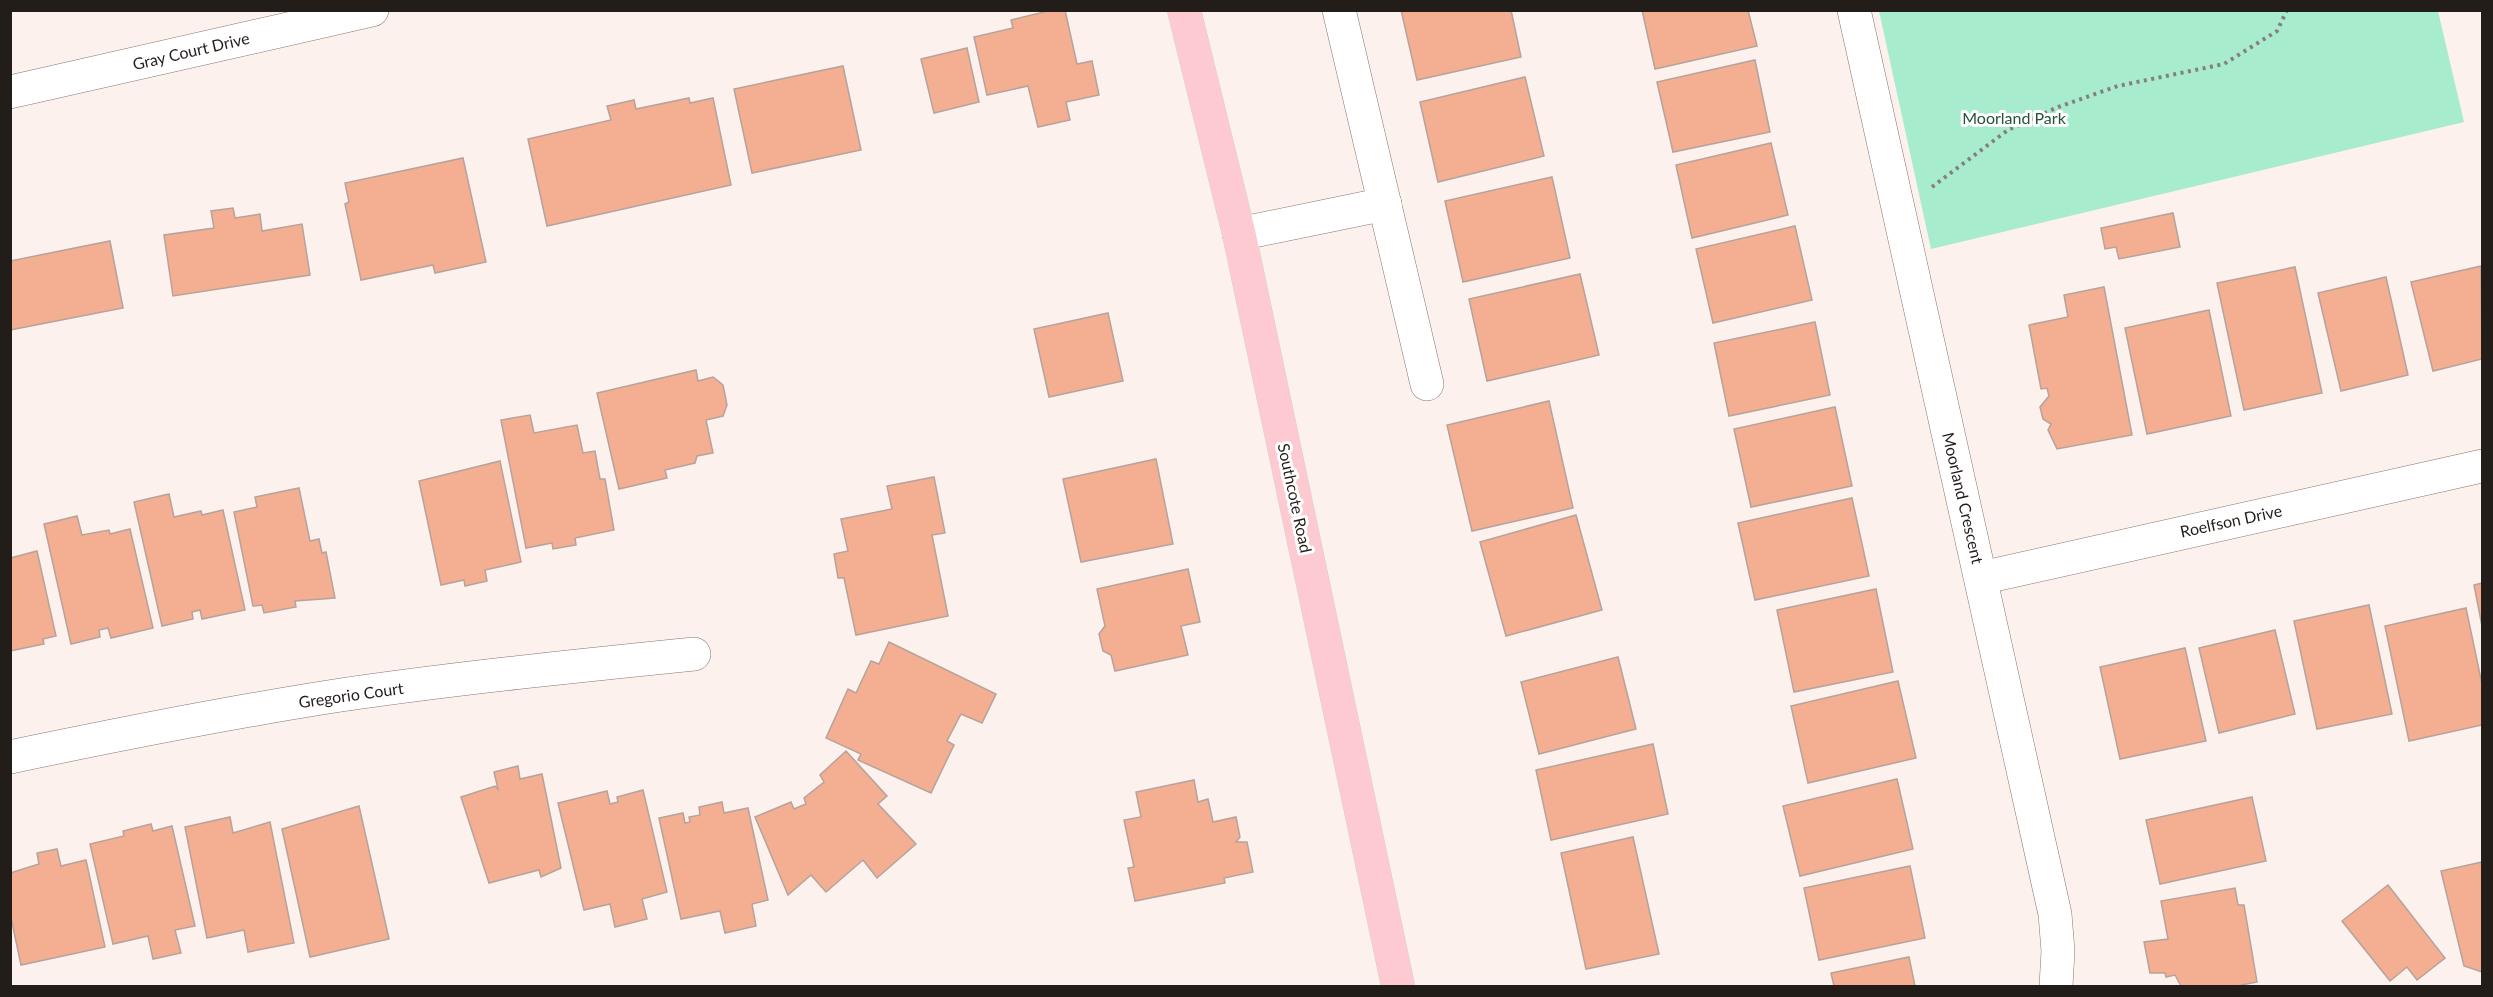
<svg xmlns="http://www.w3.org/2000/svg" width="2493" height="997" font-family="Lato,sans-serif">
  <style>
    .green { fill: #a7eccc }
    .building { fill: #f4ae91; stroke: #b5a39c; stroke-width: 1.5 }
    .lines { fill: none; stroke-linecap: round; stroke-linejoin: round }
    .minor-casing { stroke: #86766f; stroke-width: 34 }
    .major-casing { stroke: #d3d2d1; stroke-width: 34 }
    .path { stroke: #887f7c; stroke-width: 4; stroke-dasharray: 3 4.5; stroke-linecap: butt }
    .minor { stroke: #fff; stroke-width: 33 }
    .major { stroke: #fecad1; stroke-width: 33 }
    .labels { text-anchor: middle; stroke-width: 6; stroke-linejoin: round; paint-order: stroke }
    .street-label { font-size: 16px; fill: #231d1a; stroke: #fff }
    .park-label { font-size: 16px; fill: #25513f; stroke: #fff }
  </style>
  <rect width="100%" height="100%" fill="#fdf1ed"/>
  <path class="green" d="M1879 11H2438L2464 122 1931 249Z"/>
  <g class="building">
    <path d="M1052 10H1065L1077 64 1092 61 1099 95 1066 102 1070 120 1038 127 1028 86 987 95 974 37 1013 28 1011 20Z"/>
    <path d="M1401 10H1511L1521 57 1417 80Z"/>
    <path d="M1642 10H1748L1757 46 1655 69Z"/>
    <path d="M967 48 979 102 934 113 921 59Z"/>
    <path d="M1755 60 1770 132 1673 152 1657 82Z"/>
    <path d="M843 66 861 150 752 173 734 89Z"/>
    <path d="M1525 77 1544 156 1438 182 1420 102Z"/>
    <path d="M689 98 690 103 713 98 731 185 547 226 528 139 611 120 607 106 634 100 636 109Z"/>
    <path d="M1771 143 1788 215 1692 238 1676 165Z"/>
    <path d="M463 158 486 262 435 273 433 265 361 280 345 204 349 202 345 183Z"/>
    <path d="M1552 177 1570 258 1463 282 1445 201Z"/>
    <path d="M233 208 235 218 260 214 262 231 302 224 310 275 173 296 164 235 214 228 211 211Z"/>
    <path d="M2173 213 2180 247 2119 259 2116 247 2105 249 2101 228Z"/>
    <path d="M1795 226 1812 300 1713 323 1696 249Z"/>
    <path d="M110 241 123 308 10 330V261Z"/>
    <path d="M2481 266 2482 359 2433 371 2411 282Z"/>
    <path d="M2295 267 2322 393 2244 410 2217 283Z"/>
    <path d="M1580 274 1599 355 1487 381 1469 299Z"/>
    <path d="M2386 277 2408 375 2341 391 2318 293Z"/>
    <path d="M2104 287 2132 435 2057 449 2048 430 2051 424 2043 419 2040 407 2049 396 2047 388 2041 389 2029 325 2068 317 2064 295Z"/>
    <path d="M2209 310 2231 416 2147 434 2125 328Z"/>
    <path d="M1108 313 1123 381 1049 397 1034 329Z"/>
    <path d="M1815 322 1830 395 1729 416 1714 343Z"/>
    <path d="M696 370 698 381 713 377 723 385 727 405 723 416 706 420 713 453 697 456 695 463 665 470 667 478 619 489 597 393Z"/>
    <path d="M1549 401 1573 508 1472 531 1447 425Z"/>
    <path d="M1835 407 1852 486 1751 507 1734 429Z"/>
    <path d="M530 415 534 433 577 425 583 453 595 451 600 479H605L614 530 575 538 576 545 553 549 552 543 526 548 501 420Z"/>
    <path d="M1156 459 1173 544 1081 562 1063 479Z"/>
    <path d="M500 461 521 562 485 570 487 581 465 586 464 580 441 585 419 481Z"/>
    <path d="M934 477 945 533 932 535 948 616 856 635 844 578H838L834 554 848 551 841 519 892 509 887 486Z"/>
    <path d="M299 488 310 541 319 539 322 553 326 552 335 598 295 601 296 607 264 613 262 605 253 606 234 512 257 507 255 497Z"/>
    <path d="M169 494 174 517 201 511 202 515 223 510 245 610 202 619 200 610 192 612 193 619 162 626 134 502Z"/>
    <path d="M1852 498 1869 576 1755 600 1738 523Z"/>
    <path d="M1576 515 1602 610 1506 636 1480 542Z"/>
    <path d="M77 516 82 535 109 530 110 534 130 529 153 628 111 638 108 628 99 630 100 637 71 644 44 524Z"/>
    <path d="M37 551 56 636 43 639 44 644 10 651V558Z"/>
    <path d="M1188 569 1200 622 1181 626 1188 655 1115 671 1111 655 1103 651 1099 634 1105 626 1097 589Z"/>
    <path d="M2482 583V626L2474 585Z"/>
    <path d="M1876 589 1893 672 1794 692 1777 610Z"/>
    <path d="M2369 605 2392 714 2317 729 2294 621Z"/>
    <path d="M2466 608 2482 684V725L2409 741 2385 626Z"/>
    <path d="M2275 630 2295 714 2219 733 2199 648Z"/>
    <path d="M889 642 996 694 982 723 961 714 947 741 954 745 931 793 858 760 861 754 826 738 848 689 856 693 871 661 879 664Z"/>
    <path d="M2185 648 2206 741 2120 759 2100 667Z"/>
    <path d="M1618 657 1636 729 1539 754 1521 682Z"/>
    <path d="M1898 681 1916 758 1808 783 1791 706Z"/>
    <path d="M1653 744 1668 814 1551 840 1536 770Z"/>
    <path d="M846 751 887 796 878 804 916 844 877 878 863 860 826 892 811 875 788 895 755 817 791 802 794 809 806 804 804 798 824 782 820 775Z"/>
    <path d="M518 766 520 779 542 774 561 868 541 877 539 870 489 883 461 797 495 786 498 789 494 772Z"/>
    <path d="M1897 779 1913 849 1800 876 1783 806Z"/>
    <path d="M1194 780 1198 802 1208 799 1213 822 1236 817 1240 837 1236 842H1247L1253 872 1224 878 1225 883 1135 901 1128 868 1134 867 1124 820 1141 817 1136 792Z"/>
    <path d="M643 790 667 892 642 899 647 919 615 927 610 904 584 910 558 803 607 791 610 804 618 802 617 797Z"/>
    <path d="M2252 797 2266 861 2160 884 2146 820Z"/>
    <path d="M722 802 724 813 748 808 768 900 752 904 756 926 725 933 720 911 681 919 659 818 683 813 685 823 690 822 689 817 700 815 699 807Z"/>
    <path d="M359 806 389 939 310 957 282 829Z"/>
    <path d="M230 817 233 833 270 822 294 943 248 952 244 930 207 938 185 827Z"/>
    <path d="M151 824 153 831 172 826 195 926 175 930 181 953 153 959 148 936 113 944 90 844 124 836 123 831Z"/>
    <path d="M1633 837 1659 954 1586 969 1561 853Z"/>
    <path d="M57 849 61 866 86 860 105 947 21 965 10 913V873L39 864 37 853Z"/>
    <path d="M2482 862V972L2464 966 2441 871Z"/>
    <path d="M1910 866 1925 938 1819 960 1804 888Z"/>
    <path d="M2388 885 2445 958 2417 980 2407 967 2390 981 2342 921Z"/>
    <path d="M2235 888 2238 905H2244L2257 982 2237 986H2181L2175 975 2166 977 2165 973H2150L2144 942 2168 939 2161 901Z"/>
    <path d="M1909 957 1915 986H1834L1831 973Z"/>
  </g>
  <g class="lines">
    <defs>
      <g id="minor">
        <path d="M1339 10 1427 384"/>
        <path d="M1854 10 2055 914 2058 951 2056 986"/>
        <path d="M10 92 372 10"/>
        <path d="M1239 234 1385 204"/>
        <path d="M1981 578 2482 466"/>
        <path d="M10 757C120 734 230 712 341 695 458 678 576 666 694 654"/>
      </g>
      <path id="major" d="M1184 10 1239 234 1398 986"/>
    </defs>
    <use href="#minor" class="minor-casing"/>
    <use href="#major" class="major-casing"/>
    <path class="path" d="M1932 187 2008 130 2058 107 2118 86 2224 64 2277 31 2287 10"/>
    <use href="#minor" class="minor"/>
    <use href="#major" class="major"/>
  </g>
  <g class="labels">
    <g class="street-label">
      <text transform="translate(191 51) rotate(-13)" y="6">Gray Court Drive</text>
      <text transform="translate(1295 498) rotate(78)" y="6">Southcote Road</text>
      <text transform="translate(1963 498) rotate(77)" y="6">Moorland Crescent</text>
      <text transform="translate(2231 521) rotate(-12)" y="6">Roelfson Drive</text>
      <text transform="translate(351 695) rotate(-8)" y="6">Gregorio Court</text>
    </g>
    <g class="park-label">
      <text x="2014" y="124">Moorland Park</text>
    </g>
  </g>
  <rect width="2493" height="997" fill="none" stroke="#231d1a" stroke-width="24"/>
</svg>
